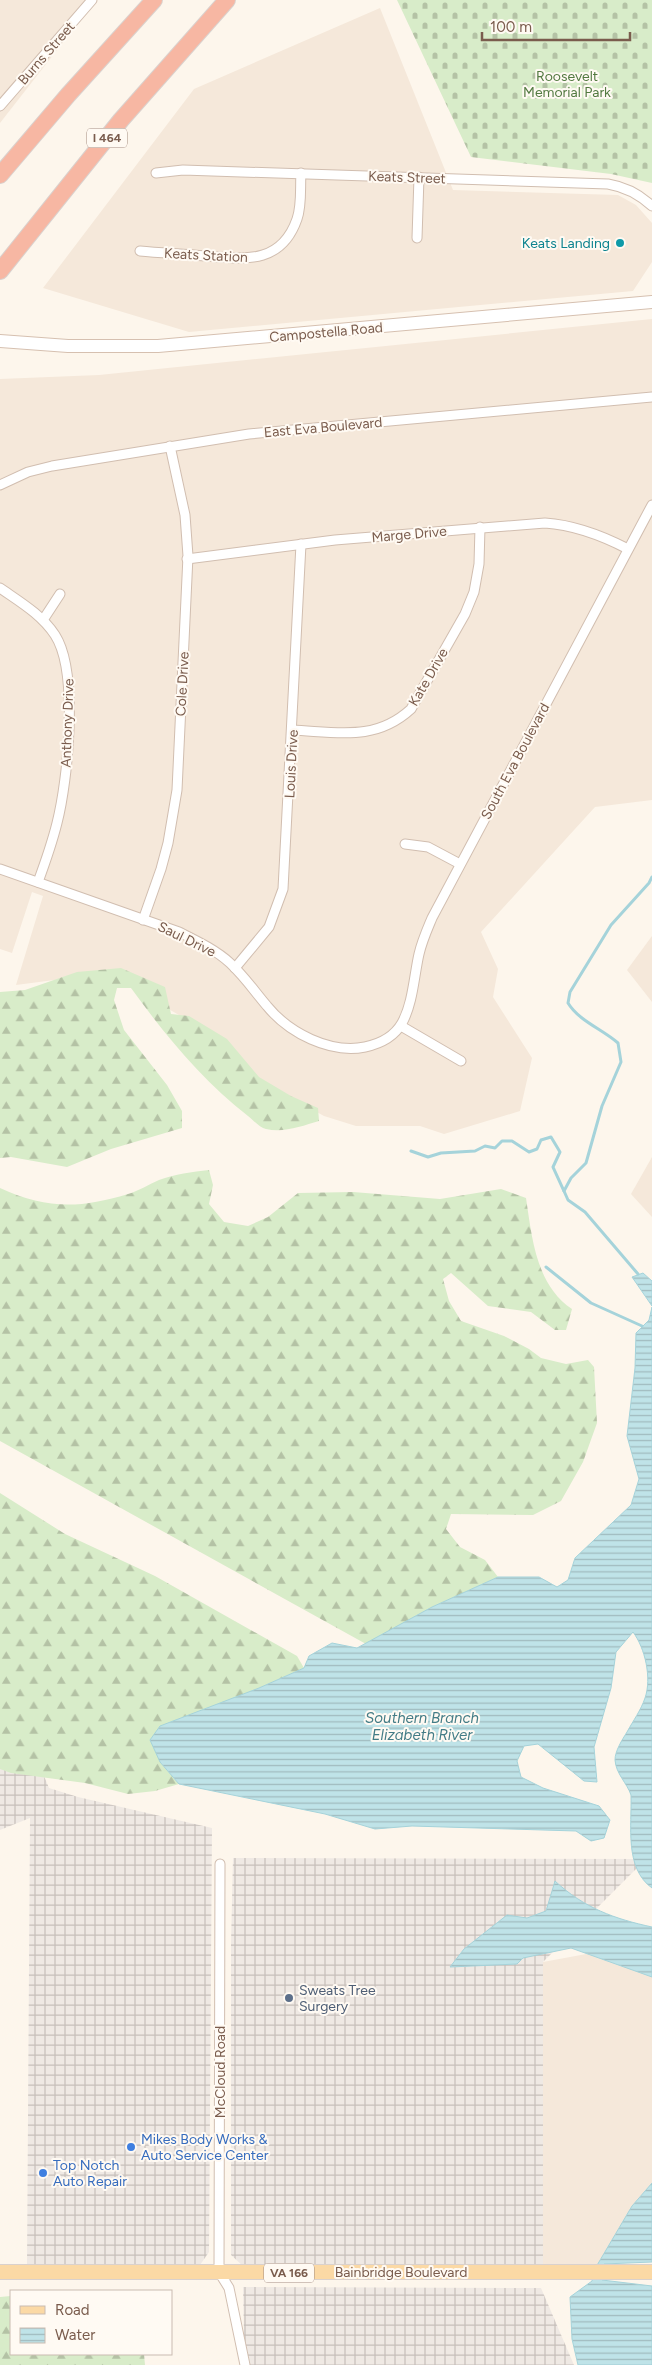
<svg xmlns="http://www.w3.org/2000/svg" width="652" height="2365" font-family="Figtree,sans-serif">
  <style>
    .residential { fill: #f5e8da }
    .industrial { fill: url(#industrial-grid) }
    .forest { fill: url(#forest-firs) }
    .cemetery { fill: url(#cemetery-stones) }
    .water { fill: url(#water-rules); stroke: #a5d3da }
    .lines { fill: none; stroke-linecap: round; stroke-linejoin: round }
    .stream { stroke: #a5d3da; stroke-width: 3 }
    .minor-casing { stroke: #d1beb0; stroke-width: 11 }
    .secondary-casing { stroke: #d6c0b0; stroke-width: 14 }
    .primary-casing { stroke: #dad1cd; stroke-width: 16 }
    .motorway-casing { stroke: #dad1cd; stroke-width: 18 }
    .minor { stroke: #fff; stroke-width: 9 }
    .secondary { stroke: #fff; stroke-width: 12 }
    .primary { stroke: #fbd9a5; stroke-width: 14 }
    .motorway { stroke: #f7b7a3; stroke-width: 16 }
    .culture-dot { fill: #0f9aa8; stroke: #fffaf3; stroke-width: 2 }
    .service-dot { fill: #5c6f8a; stroke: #fffaf3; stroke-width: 2 }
    .shop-dot { fill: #3f7fe0; stroke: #fffaf3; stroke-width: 2 }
    .labels { text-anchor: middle; stroke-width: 4; stroke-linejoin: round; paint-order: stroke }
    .shield { fill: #fffaf3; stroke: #a28b7f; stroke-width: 1 }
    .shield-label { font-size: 12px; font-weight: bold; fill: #7a5c4d }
    .street-label { font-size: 14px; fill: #7a5c4d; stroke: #fffaf3 }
    .park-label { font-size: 14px; fill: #537a41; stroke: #fffaf3 }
    .culture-label { font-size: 14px; fill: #0d838f; stroke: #fffaf3; text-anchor: end }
    .service-label { font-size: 14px; fill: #4e5e75; stroke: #fffaf3; text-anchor: start }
    .shop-label { font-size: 14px; fill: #366cbe; stroke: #fffaf3; text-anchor: start }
    .water-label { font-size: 15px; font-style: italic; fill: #437c86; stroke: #fffaf3 }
  </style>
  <defs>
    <pattern id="industrial-grid" width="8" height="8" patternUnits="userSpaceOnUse" patternTransform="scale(1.25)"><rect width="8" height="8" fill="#efe9e4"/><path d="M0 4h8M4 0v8" fill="none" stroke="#c7c0bb"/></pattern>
    <pattern id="forest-firs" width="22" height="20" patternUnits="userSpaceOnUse" patternTransform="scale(1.25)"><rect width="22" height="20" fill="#d8ecc9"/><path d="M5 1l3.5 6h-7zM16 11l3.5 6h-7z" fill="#b4c2a5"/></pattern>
    <pattern id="cemetery-stones" width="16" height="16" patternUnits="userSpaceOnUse" patternTransform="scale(1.25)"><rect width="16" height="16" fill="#d8ecc9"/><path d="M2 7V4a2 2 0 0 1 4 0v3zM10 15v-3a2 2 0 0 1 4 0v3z" fill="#b4c2a5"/></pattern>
    <pattern id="water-rules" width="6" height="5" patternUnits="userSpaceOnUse" patternTransform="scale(1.25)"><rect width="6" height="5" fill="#bfe3e8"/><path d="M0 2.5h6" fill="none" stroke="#a0bbbe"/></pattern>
  </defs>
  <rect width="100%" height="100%" fill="#fdf6ec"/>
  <g class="residential">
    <path d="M0 0H96L0 123Z"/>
    <path d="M380 8 453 190 618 195 636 205 652 223V262L633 291 189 332 43 288 194 89Z"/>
    <path d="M652 319V800L595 807 481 932 498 969 493 997 532 1058 520 1111 444 1134 420 1126H356L324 1116 271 1087 179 1015 119 981 85 976 16 985 43 896 32 892 12 953 0 949V379L99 375Z"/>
    <path d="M652 936V1002L627 970Z"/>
    <path d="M652 1157V1217L631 1194Z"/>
    <path d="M597 1952 652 1972V2199L600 2265H543V1962Z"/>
  </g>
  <g class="industrial">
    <path d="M0 1670 49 1788 78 1797 212 1828 209 2252 200 2265H27L30 1818 0 1830Z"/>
    <path d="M233 1858 646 1859 543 1962V2265L243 2266 231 2255V1944Z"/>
    <path d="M243 2287 541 2288 574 2365H250L244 2336Z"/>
  </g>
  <g class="forest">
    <path d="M121 968 165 987 171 1014 189 1016 227 1039 259 1077 291 1096 318 1108 319 1121C302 1126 284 1133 266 1129 260 1128 253 1120 248 1116 202 1080 165 1035 131 988H117L114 1000 124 1030 167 1085 182 1111V1128L111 1149 67 1167 11 1157 0 1158V992L25 990 77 972Z"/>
    <path d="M209 1170 213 1185 209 1204 224 1222 248 1226 268 1217 298 1193 353 1192 440 1199 501 1189 526 1198C532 1238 536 1285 572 1309L566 1330H555L531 1312 488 1306 451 1273 443 1279 449 1301 461 1321 504 1336 529 1349 541 1358 566 1364 588 1360 594 1367 597 1423 583 1462 561 1501 533 1515 451 1514 446 1529 460 1547 485 1560 498 1577 432 1607 366 1644 0 1441V1188C46 1209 79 1209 128 1194 139 1191 149 1184 159 1180 175 1174 192 1172 209 1170Z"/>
    <path d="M0 1493 65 1534 155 1576 297 1656 304 1668 259 1688 160 1762 179 1784 155 1791 128 1794 85 1783 11 1773 0 1769Z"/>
    <path d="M11 2296V2354H144L145 2365H0V2297Z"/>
  </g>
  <path class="cemetery" d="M397 0H652V183L611 174 471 157Z"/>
  <g class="water">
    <path d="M643 1273 652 1281V1306L632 1277Z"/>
    <path d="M652 1307V1888C624 1868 632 1825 631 1795 627 1783 616 1774 615 1760 615 1751 622 1740 627 1732 633 1721 641 1710 645 1698 652 1678 645 1648 633 1632L616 1652 611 1688 594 1747 597 1782 584 1781 538 1744 524 1746 517 1761 521 1777 543 1788 599 1806 610 1820 604 1838 591 1841 576 1831 412 1826 375 1829 325 1814 179 1784 160 1762 150 1740 160 1726 259 1688 304 1668 309 1656 332 1643 357 1648 432 1607 498 1577H539L557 1587 568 1580 575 1558 631 1505 639 1479 627 1436 635 1368 636 1333 649 1320Z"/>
    <path d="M555 1881C584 1908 615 1919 652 1927V1977L571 1948 523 1958 517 1964 450 1967 464 1949 507 1915 527 1918 546 1911Z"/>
    <path d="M652 2183V2262L604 2264 602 2280 652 2286V2365H578L572 2339 570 2297 592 2281 596 2267 632 2206Z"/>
  </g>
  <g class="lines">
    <g class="stream">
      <path d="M411 1151 428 1157 441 1153 475 1151 485 1146 495 1148 502 1141H512L529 1152 537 1149 541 1140 551 1137 560 1152 553 1167 564 1191"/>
      <path d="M546 1267 591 1303 642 1326"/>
      <path d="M638 1274 585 1212 568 1200 564 1191 571 1178 586 1163 602 1106 621 1062 618 1043C602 1029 579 1021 568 1003L570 992 611 925 649 883 652 877"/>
    </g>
    <defs>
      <g id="minor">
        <path d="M0 106 92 0"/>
        <path d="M156 173 183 170 608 184C626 187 639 194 652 206"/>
        <path d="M417 238 419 177"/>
        <path d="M140 251C161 253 183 254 205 256 244 259 281 265 297 219 302 205 300 188 301 173"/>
        <path d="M0 485 28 472 52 466 249 434 652 397"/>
        <path d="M187 559 335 540 545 523C575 525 601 535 628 549"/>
        <path d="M0 588C20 602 41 614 55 635 79 672 68 780 57 823 52 843 45 863 38 882"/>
        <path d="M43 620 60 594"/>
        <path d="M292 730C337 732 375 742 411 709L465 614 474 592 479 564 480 527"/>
        <path d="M405 844 428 847 460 864"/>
        <path d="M0 869 179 932C197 941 216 950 230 963 245 977 255 992 267 1006 289 1033 330 1054 365 1047 379 1044 394 1037 402 1023 413 1003 414 976 419 954 422 941 427 930 432 918L652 505"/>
        <path d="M143 920 161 869 168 843 177 790 188 556 185 515 170 446"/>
        <path d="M235 968 269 927 283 889 301 544"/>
        <path d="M401 1026 461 1061"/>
        <path d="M220 1864 219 2272 229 2288 245 2365"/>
      </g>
      <path id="secondary" d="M0 341 68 346H158L652 302"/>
      <path id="primary" d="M0 2272H652"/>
      <g id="motorway">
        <path d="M0 175 68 95 154 0"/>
        <path d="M0 271 121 120 227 0"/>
      </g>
    </defs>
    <use href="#minor" class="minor-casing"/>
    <use href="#secondary" class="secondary-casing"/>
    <use href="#primary" class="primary-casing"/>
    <use href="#motorway" class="motorway-casing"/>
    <use href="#minor" class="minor"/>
    <use href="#secondary" class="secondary"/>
    <use href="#primary" class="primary"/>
    <use href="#motorway" class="motorway"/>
  </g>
  <circle class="culture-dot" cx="620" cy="243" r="5"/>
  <circle class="service-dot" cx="289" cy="1998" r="5"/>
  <g class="shop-dot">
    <circle cx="131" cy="2147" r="5"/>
    <circle cx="43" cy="2173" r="5"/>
  </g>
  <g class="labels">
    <g class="shield">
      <rect x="87" y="128.5" width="40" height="19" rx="4"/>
      <rect x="264" y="2263.5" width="50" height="19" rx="4"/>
    </g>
    <g class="shield-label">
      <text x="107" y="142">I 464</text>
      <text x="289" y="2277">VA 166</text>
    </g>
    <g class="street-label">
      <text transform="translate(46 53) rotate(-49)" y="5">Burns Street</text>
      <text transform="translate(407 177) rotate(2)" y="5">Keats Street</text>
      <text transform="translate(206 255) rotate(3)" y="5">Keats Station</text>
      <text transform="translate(326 332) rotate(-5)" y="5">Campostella Road</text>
      <text transform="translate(323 427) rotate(-5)" y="5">East Eva Boulevard</text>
      <text transform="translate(409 534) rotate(-5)" y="5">Marge Drive</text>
      <text transform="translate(428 677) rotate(-60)" y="5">Kate Drive</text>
      <text transform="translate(182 684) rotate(-87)" y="5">Cole Drive</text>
      <text transform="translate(67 723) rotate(-88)" y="5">Anthony Drive</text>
      <text transform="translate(515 761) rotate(-62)" y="5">South Eva Boulevard</text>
      <text transform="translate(291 764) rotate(-87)" y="5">Louis Drive</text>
      <text transform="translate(187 939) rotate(26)" y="5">Saul Drive</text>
      <text transform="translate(220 2072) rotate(-90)" y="5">McCloud Road</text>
      <text x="401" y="2277">Bainbridge Boulevard</text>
    </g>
    <g class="park-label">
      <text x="567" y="81">Roosevelt<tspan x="567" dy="16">Memorial Park</tspan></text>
    </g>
    <g class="culture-label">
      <text x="610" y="248">Keats Landing</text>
    </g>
    <g class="service-label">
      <text x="299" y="1995">Sweats Tree<tspan x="299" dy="16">Surgery</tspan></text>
    </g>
    <g class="shop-label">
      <text x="141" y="2144">Mikes Body Works &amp;<tspan x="141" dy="16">Auto Service Center</tspan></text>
      <text x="53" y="2170">Top Notch<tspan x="53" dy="16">Auto Repair</tspan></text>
    </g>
    <g class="water-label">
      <text x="422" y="1723">Southern Branch<tspan x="422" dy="17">Elizabeth River</tspan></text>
    </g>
  </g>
  <rect x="10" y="2290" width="162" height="65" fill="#fffaf3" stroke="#cabbb1"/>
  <rect x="20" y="2306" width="25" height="8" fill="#fbd9a5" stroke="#cabbb1"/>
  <text x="55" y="2315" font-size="15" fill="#7a5c4d">Road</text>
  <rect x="20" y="2328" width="25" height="15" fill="url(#water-rules)" stroke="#cabbb1"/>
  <text x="55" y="2340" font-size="15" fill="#7a5c4d">Water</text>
  <path d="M482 32v8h148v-8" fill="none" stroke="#7a5c4d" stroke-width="2.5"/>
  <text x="490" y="32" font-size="15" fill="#7a5c4d" stroke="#fffaf3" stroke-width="4" paint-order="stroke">100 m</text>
</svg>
